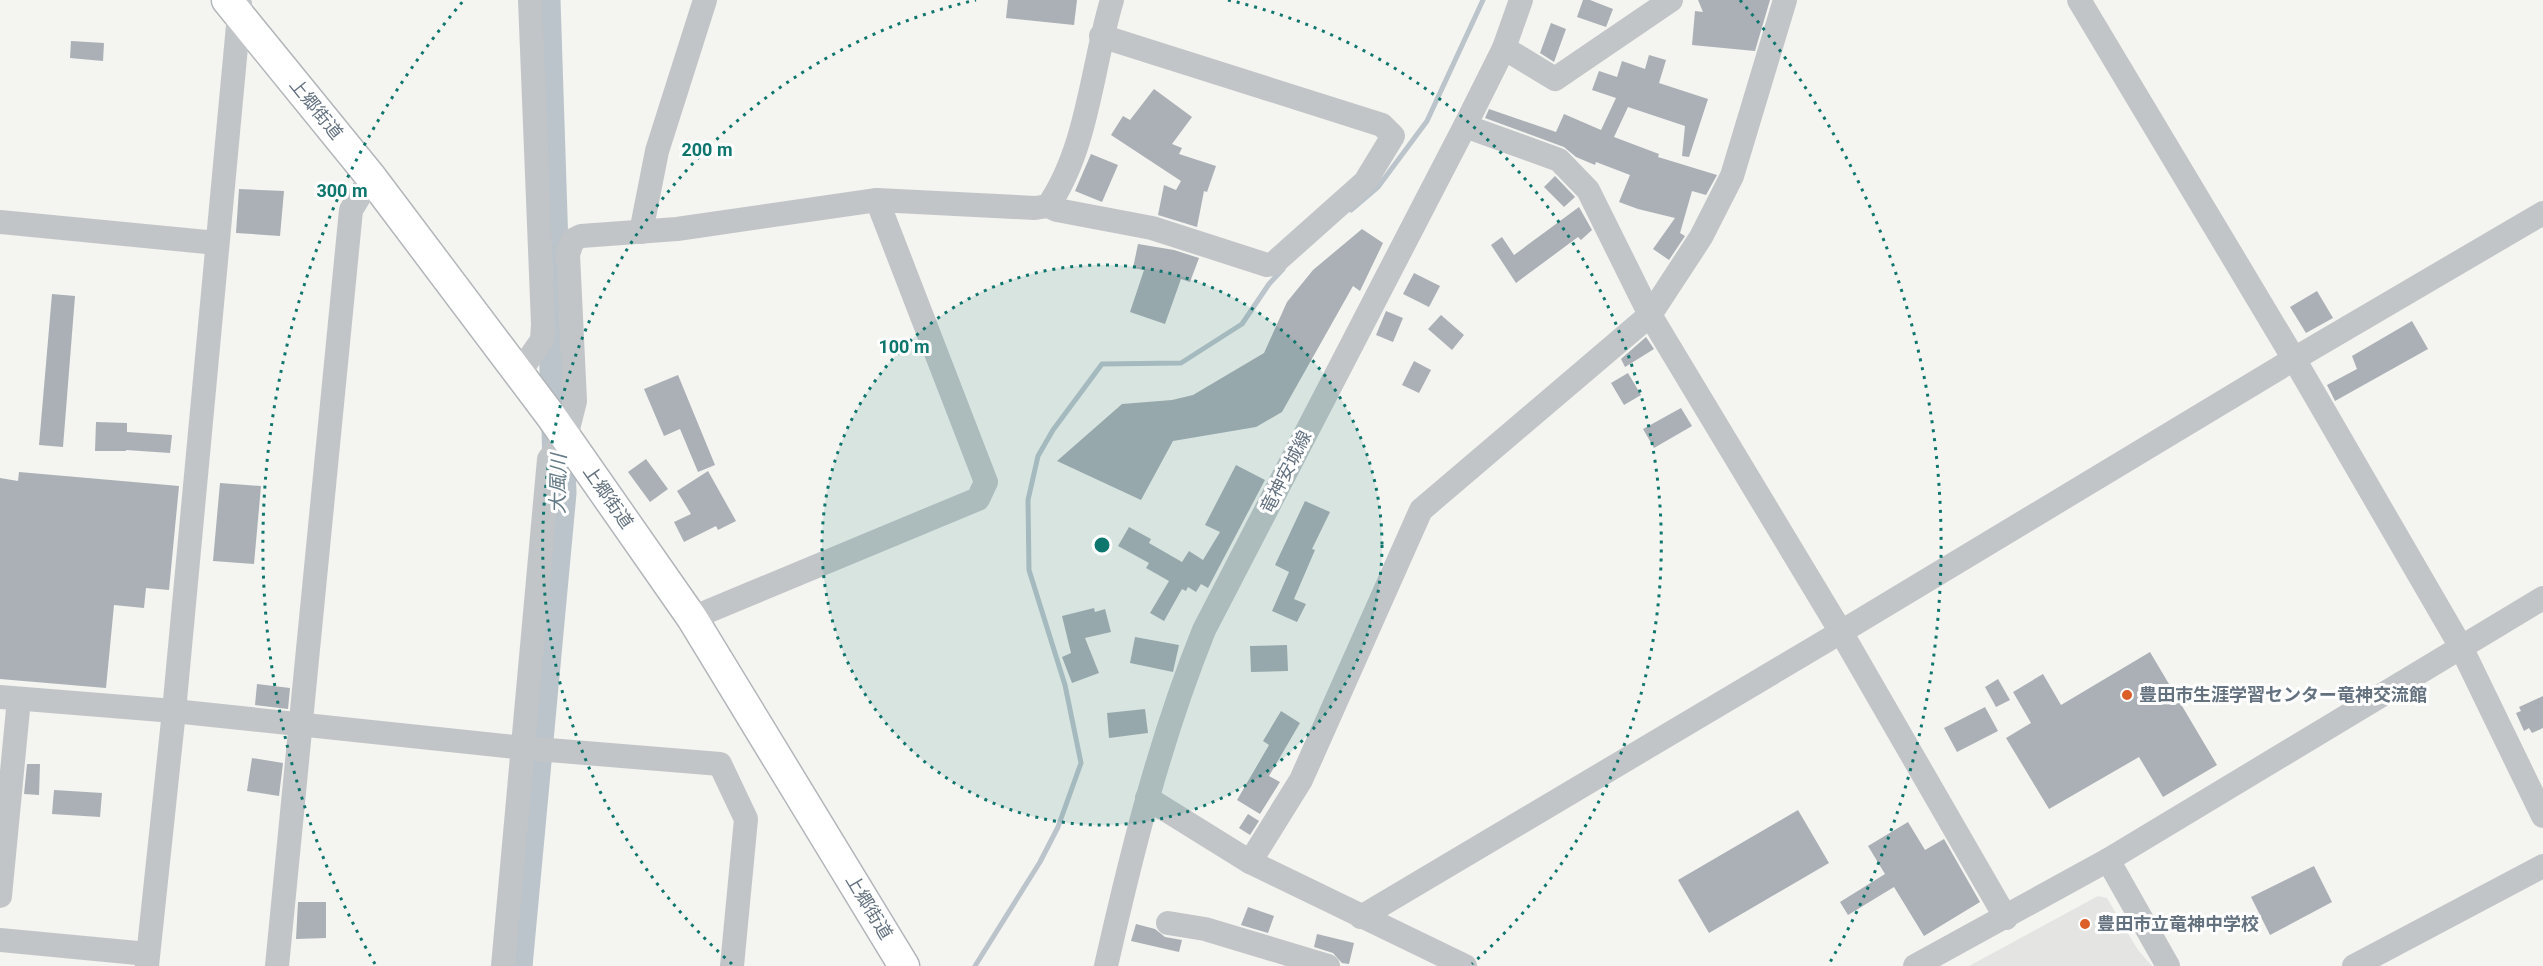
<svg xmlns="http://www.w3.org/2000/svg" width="2543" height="966" font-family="Roboto,'Noto Sans JP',sans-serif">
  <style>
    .built { fill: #e4e5e3 }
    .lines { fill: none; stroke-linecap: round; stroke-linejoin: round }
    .stream { stroke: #bac4ca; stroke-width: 5 }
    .river { stroke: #bac4ca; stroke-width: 33 }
    .building { fill: #aab0b6 }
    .major-casing { stroke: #b2b6ba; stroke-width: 33 }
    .minor { stroke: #c2c5c8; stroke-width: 24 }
    .major { stroke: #fff; stroke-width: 30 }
    .ring { fill: none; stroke: #0f766e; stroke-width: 3; stroke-dasharray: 3 6 }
    .poi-dot { fill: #dc5e28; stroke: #fff; stroke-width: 2 }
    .labels { text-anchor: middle; stroke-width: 6; stroke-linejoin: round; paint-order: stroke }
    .street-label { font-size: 18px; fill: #647280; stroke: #fff }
    .poi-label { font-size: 18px; font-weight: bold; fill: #647280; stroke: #fff; text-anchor: start }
    .water-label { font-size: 20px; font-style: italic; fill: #647a85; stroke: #fff }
    .centre { fill: #0f766e; stroke: #fff; stroke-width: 3 }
    .ring-label { font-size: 18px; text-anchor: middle; font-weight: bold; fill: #0f766e; stroke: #fff; stroke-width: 6; stroke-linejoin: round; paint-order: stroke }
  </style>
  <rect width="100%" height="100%" fill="#f4f4f0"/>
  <path class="built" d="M2098 896 2107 898 2138 950 2152 966H1969Z"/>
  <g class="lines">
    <g class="stream">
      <path d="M1351 210 1378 187 1427 121 1483 0"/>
      <path d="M975 966 1040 862 1058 827 1081 763 1065 685 1029 570 1028 500 1038 456 1053 430 1102 364 1181 363 1242 324 1269 284 1283 269"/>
    </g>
    <path class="river" d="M516 966 560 493 544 0"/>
  </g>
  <g class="building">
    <path d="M1008 0H1077L1074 25 1006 18Z"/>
    <path d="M1583 0H1590L1613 9 1606 27 1577 17Z"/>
    <path d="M1698 0H1770L1755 51 1692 45 1695 11 1703 12Z"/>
    <path d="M1551 23 1566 29 1554 62 1540 53Z"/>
    <path d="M71 41 104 43 103 61 70 58Z"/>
    <path d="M1649 55 1666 60 1659 83 1708 99 1689 157 1682 156 1685 126 1628 107 1614 137 1659 154 1658 157 1717 175 1706 195 1692 191 1680 233 1685 236 1669 260 1653 249 1675 218 1638 209 1619 202 1630 175 1596 162 1595 165 1576 157 1564 147 1485 118 1489 109 1556 132 1564 114 1601 130 1616 98 1592 90 1599 71 1617 77 1622 61 1645 69Z"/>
    <path d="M1154 89 1192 117 1172 144 1182 148 1179 154 1216 166 1207 192 1204 191 1197 227 1158 215 1164 185 1176 190 1181 181 1111 135 1123 116 1130 120Z"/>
    <path d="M1091 154 1118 165 1102 202 1075 191Z"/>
    <path d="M1555 176 1575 197 1564 207 1544 187Z"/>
    <path d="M239 189 284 191 280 236 236 233Z"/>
    <path d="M1579 207 1592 230 1581 240 1578 237 1516 283 1491 245 1502 237 1514 255Z"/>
    <path d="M1362 229 1383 243 1360 291 1353 286 1282 412 1256 427 1173 441 1141 500 1057 461 1122 404 1172 400 1193 395 1264 353 1287 302 1313 270Z"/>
    <path d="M1138 244 1174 250 1199 258 1190 282 1181 279 1165 324 1130 312 1144 270 1133 268Z"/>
    <path d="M1414 273 1440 286 1429 307 1403 294Z"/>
    <path d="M2317 291 2333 318 2306 333 2290 307Z"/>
    <path d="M52 294 75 296 63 447 39 445Z"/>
    <path d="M1386 311 1403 318 1393 342 1376 335Z"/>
    <path d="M1441 315 1464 335 1452 350 1428 329Z"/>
    <path d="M2412 321 2428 349 2335 401 2327 385 2357 369 2352 356Z"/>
    <path d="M1646 337 1654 349 1625 367 1621 359Z"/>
    <path d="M1414 361 1431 370 1419 393 1402 385Z"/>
    <path d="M1628 373 1641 395 1624 405 1611 383Z"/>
    <path d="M678 375 715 465 698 472 680 429 664 436 644 389Z"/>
    <path d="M1681 408 1692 426 1654 448 1643 429Z"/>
    <path d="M96 422 127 423V432L172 435 170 453 126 450V451H95Z"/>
    <path d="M646 459 668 489 650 502 628 472Z"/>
    <path d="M1236 465 1265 480 1208 588 1201 584 1196 592 1188 587 1186 591 1182 589 1164 621 1150 613 1169 581 1146 568 1149 563 1118 546 1129 527 1151 539 1149 543 1182 562 1189 551 1203 560 1220 532 1205 525Z"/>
    <path d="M708 471 736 521 718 530 716 526 684 542 674 522 691 514 677 491Z"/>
    <path d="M19 472 179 486 169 590 146 588 144 608 114 605 106 688 0 679V478L18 481Z"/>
    <path d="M220 483 261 486 254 564 213 561Z"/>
    <path d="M1305 501 1330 512 1312 549 1315 550 1294 599 1306 604 1297 622 1272 611 1289 572 1275 565Z"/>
    <path d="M1094 608 1095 612 1105 609 1111 632 1085 638 1099 673 1072 683 1062 657 1071 653 1062 616Z"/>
    <path d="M1135 637 1179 645 1173 672 1130 663Z"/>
    <path d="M1287 645 1288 671 1251 672 1250 646Z"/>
    <path d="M2150 652 2217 765 2163 797 2139 757 2049 809 2006 738 2031 723 2013 692 2043 674 2061 705Z"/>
    <path d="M1998 679 2010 700 1996 707 1985 687Z"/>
    <path d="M257 684 290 688 288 709 255 705Z"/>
    <path d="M2543 696V728L2532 733 2529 728 2524 731 2516 713 2521 711 2519 707Z"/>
    <path d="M1985 707 1998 731 1957 752 1944 728Z"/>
    <path d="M1145 709 1148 733 1109 738 1107 713Z"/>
    <path d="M1281 711 1300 723 1269 776 1280 782 1260 814 1237 800 1269 745 1263 741Z"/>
    <path d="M252 758 283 763 279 796 247 791Z"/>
    <path d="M27 764H40L39 795 24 794Z"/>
    <path d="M54 790 102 793 100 817 52 814Z"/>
    <path d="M1798 810 1829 863 1709 933 1678 880Z"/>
    <path d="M1248 814 1259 821 1250 835 1239 828Z"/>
    <path d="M1908 822 1925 850 1944 839 1980 902 1924 936 1894 887 1848 915 1840 902 1885 874 1868 846Z"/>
    <path d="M2314 866 2332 902 2270 935 2251 897Z"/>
    <path d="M298 902H326V938L296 939Z"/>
    <path d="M1248 907 1274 916 1268 933 1241 925Z"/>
    <path d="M1136 924 1155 929 1165 937 1182 940 1179 952 1131 941Z"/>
    <path d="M1317 934 1354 943 1349 964 1342 963 1333 953 1314 947Z"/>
  </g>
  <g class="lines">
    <defs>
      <path id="major" d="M227 0 371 177 551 416 692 618 904 966"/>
    </defs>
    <use href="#major" class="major-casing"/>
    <g class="minor">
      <path d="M2079 0 2294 359 2461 647 2543 816"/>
      <path d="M1504 48 1555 79 1671 0"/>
      <path d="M1465 126 1559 160 1588 190 1650 315 1841 632 2006 918"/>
      <path d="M1048 206C1088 148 1092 66 1112 0"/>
      <path d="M0 222 217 243"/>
      <path d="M641 232 657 151 705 0"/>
      <path d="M519 373 542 340 543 324 530 0"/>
      <path d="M692 618 978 499 986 482 877 200"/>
      <path d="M0 697 174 711 524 748 720 764 746 819 732 966"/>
      <path d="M1147 798 1250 862 1465 966"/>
      <path d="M2108 860 2168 966"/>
      <path d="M1250 862 1301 780 1421 510 1650 315 1701 237 1732 176 1785 0"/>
      <path d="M0 896 19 699"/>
      <path d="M1361 917 1841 632 2294 359 2543 213"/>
      <path d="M1168 923 1205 929 1328 966"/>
      <path d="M0 940 148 954"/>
      <path d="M147 966 174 711 240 4"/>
      <path d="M277 966 351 210 371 177"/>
      <path d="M503 966 549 459 566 437 575 401 568 254 573 240 581 236 677 229 877 200 1035 208 1048 206 1057 210 1152 228 1267 265 1273 264 1365 182 1393 136 1382 125 1101 36"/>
      <path d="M1106 966C1132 851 1160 739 1204 630L1465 126 1504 48 1521 0"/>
      <path d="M1915 966 2108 860 2543 598"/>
      <path d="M2354 966 2543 866"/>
    </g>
    <use href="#major" class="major"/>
  </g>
  <circle cx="1102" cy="545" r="280" fill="#0f766e" fill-opacity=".12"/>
  <g class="ring">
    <circle cx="1102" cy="545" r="280"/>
    <path d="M732 964A559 559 0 0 1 976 0M1228 0A559 559 0 0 1 1472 964"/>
    <path d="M375 964A839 839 0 0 1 464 0M1740 0A839 839 0 0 1 1829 964"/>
  </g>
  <g class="poi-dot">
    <circle cx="2127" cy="695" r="6"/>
    <circle cx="2085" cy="924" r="6"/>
  </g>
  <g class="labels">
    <g class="street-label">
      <text transform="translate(316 109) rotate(51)" y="6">上郷街道</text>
      <text transform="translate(1286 472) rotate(-63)" y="6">竜神安城線</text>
      <text transform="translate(608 497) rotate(55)" y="6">上郷街道</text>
      <text transform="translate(869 907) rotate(59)" y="6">上郷街道</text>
    </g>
    <g class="poi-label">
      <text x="2139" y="701">豊田市生涯学習センター竜神交流館</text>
      <text x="2097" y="930">豊田市立竜神中学校</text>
    </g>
    <g class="water-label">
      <text transform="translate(558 484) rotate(-89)" y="7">大風川</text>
    </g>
  </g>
  <circle cx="1102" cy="545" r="9" class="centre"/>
  <g class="ring-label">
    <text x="707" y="156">200 m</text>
    <text x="342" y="197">300 m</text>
    <text x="904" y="353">100 m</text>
  </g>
</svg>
